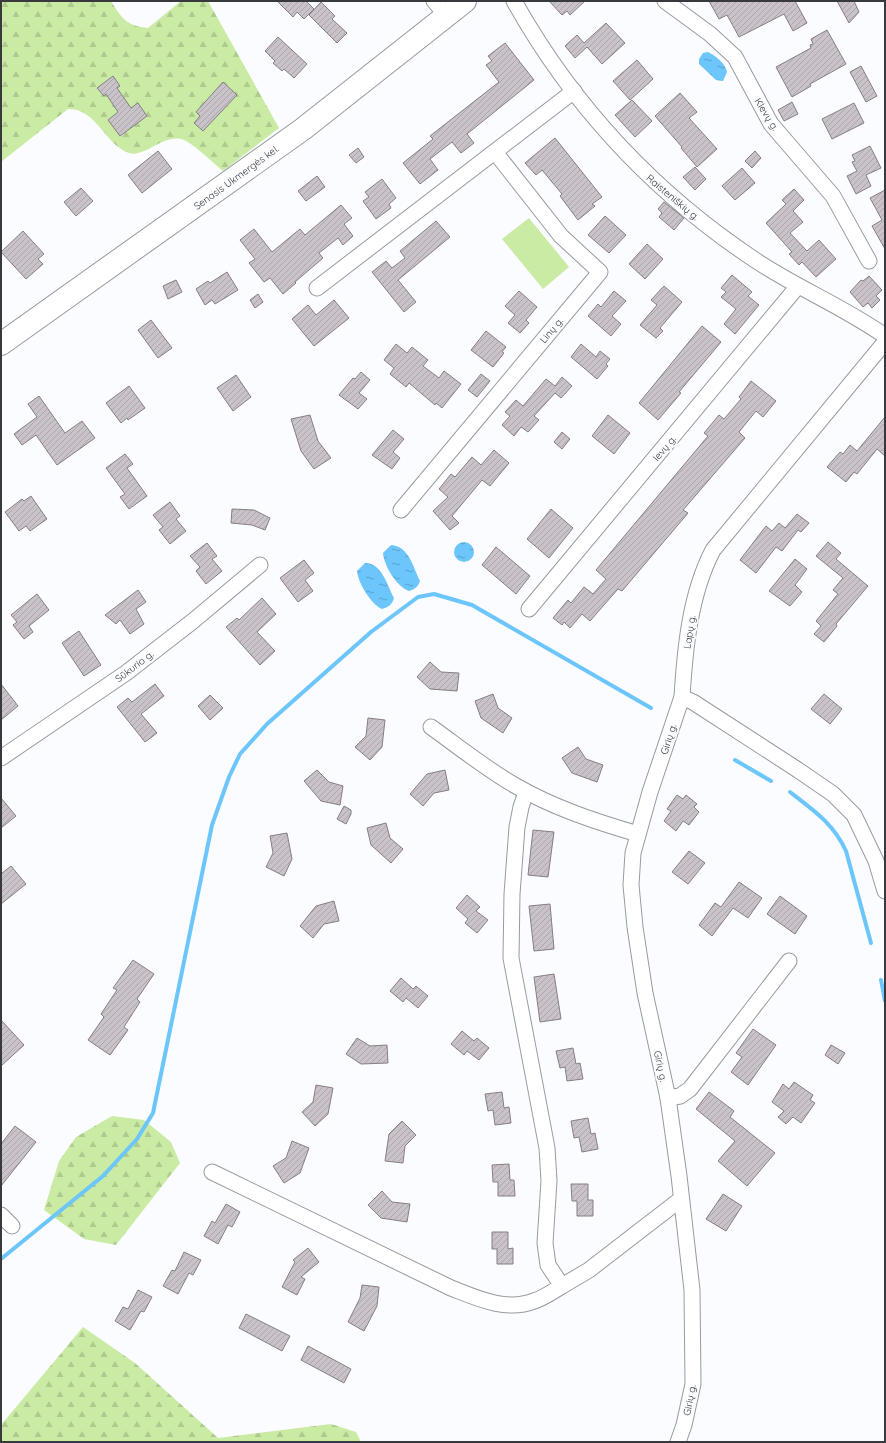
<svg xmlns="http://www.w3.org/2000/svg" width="886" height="1443" font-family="Quicksand,sans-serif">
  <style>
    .forest { fill: url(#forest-firs) }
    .pitch { fill: #caeba4 }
    .water { fill: url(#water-ripples) }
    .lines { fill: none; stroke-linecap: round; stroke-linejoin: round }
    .stream { stroke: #6cc6fc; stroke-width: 4 }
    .building { fill: url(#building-hatch); stroke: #857f84 }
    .street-casing { stroke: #969ba2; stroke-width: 17 }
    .secondary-casing { stroke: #969ba2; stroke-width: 24 }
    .street { stroke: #fff; stroke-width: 15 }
    .secondary { stroke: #fff; stroke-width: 22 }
    .labels { text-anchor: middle; stroke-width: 4; stroke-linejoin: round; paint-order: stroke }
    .street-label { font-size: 10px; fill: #37393c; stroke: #fafcff }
  </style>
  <defs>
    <pattern id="forest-firs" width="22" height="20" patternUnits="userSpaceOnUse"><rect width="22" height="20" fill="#caeba4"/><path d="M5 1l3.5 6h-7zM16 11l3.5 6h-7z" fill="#aeca8e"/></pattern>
    <pattern id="water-ripples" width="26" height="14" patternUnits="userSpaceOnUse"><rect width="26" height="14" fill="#6cc6fc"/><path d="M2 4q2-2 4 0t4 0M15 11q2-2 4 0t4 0" fill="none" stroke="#5aa2cd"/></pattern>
    <pattern id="building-hatch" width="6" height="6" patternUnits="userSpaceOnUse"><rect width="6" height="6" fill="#c9c2c8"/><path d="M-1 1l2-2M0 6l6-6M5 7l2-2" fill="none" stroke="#ada7ad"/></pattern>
  </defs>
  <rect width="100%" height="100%" fill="#fafcff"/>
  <g class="forest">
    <path d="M1 1H111C122 19 127 26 148 28L181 1H208L279 128 223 171C213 163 194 144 184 140 165 132 145 158 129 153 105 145 96 108 68 109L1 162Z"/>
    <path d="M112 1116 144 1120 171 1142 180 1163 116 1245 84 1239 44 1210 59 1161 76 1137Z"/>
    <path d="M83 1327 135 1363 218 1438 331 1424 356 1432 361 1442H1V1425Z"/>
  </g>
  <path class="pitch" d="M529 218 569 267 543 289 502 239Z"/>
  <g class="water">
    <path d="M708 52C716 56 725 63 727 72L723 81 716 80 699 64V59L703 53Z"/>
    <circle cx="464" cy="552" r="10"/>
    <path d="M391 545C409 546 413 567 420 581 418 587 415 589 409 591 397 587 384 566 383 553Z"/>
    <path d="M365 563C382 563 387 585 394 598 392 605 388 607 382 609 371 604 358 583 357 571Z"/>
  </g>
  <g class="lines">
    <g class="stream">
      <path d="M735 760 771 781"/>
      <path d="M790 792C813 810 833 823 846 851L871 943"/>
      <path d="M881 980 885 1001"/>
      <path d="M1 1259 103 1176 137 1139 153 1113 212 825 229 777 240 754 267 724 371 632 418 597 434 594 472 605 651 708"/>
    </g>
  </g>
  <g class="building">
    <path d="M277 1H308L307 2 314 9 304 19 297 12 293 17Z"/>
    <path d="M549 1H585L570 15 567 11 562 15Z"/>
    <path d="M709 1H795L807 23 793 31 784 14 739 37 727 15 719 19Z"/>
    <path d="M837 1H854L859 12 849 23Z"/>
    <path d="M321 2 335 16 332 19 347 33 337 43 309 15Z"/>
    <path d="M606 23 625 43 602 64 587 47 575 58 565 46 577 35 584 43Z"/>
    <path d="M827 30 846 64 810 84 811 86 792 97 776 67 811 48 810 45 813 44 811 39Z"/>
    <path d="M278 37 307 64 294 78 284 69 282 71 273 63 275 61 265 51Z"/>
    <path d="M505 43 534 80 467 134 474 143 461 153 452 142 430 159 438 170 420 184 403 163 433 139 430 136 499 82 486 65 492 61 488 56Z"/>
    <path d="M637 60 653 79 630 100 613 81Z"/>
    <path d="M861 66 877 96 866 102 850 72Z"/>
    <path d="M113 76 120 86 117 88 131 108 138 103 147 116 120 136 108 120 118 112 106 94 104 96 97 88Z"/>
    <path d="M223 82 237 95 203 131 194 123 200 116 196 112Z"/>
    <path d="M680 93 697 112 689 118 717 149 697 167 681 148 682 147 655 116Z"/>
    <path d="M632 100 652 121 635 137 615 115Z"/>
    <path d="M792 102 798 114 784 121 778 110Z"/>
    <path d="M854 103 864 123 832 139 822 119Z"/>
    <path d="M555 138 602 197 592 204 595 206 578 220 560 196 562 194 542 170 536 175 525 163Z"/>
    <path d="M870 146 881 168 866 175 871 186 856 194 847 176 857 171 852 162 855 161 852 155Z"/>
    <path d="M358 148 364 157 356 163 349 155Z"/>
    <path d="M158 151 172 169 142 193 128 175Z"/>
    <path d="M755 151 761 158 752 168 745 161Z"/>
    <path d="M695 167 706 179 695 190 683 177Z"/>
    <path d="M742 168 755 183 735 200 722 186Z"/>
    <path d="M317 176 325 187 306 201 298 191Z"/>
    <path d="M382 179 396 198 389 204 391 208 376 219 363 201 369 197 365 192Z"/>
    <path d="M81 188 93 201 76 216 64 202Z"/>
    <path d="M794 189 804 200 793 211 803 222 790 233 807 251 819 240 836 259 816 277 802 262 799 265 789 254 792 252 766 223 786 204 782 200Z"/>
    <path d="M885 190V249L872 226 882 220 870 198Z"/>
    <path d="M664 202 684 218 674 230 659 217 662 213 658 209Z"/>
    <path d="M341 205 352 218 344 224 353 236 343 245 338 238 319 253 323 258 295 282 296 283 283 294 270 278 264 282 249 263 255 259 240 240 254 229 272 252 300 229 305 235Z"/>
    <path d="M605 216 626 235 609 253 588 235Z"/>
    <path d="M436 221 450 237 398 280 416 302 404 312 372 272 386 261 392 268 405 258 400 251Z"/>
    <path d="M23 231 44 254 38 259 43 264 26 279 1 252Z"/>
    <path d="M647 244 663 259 645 279 629 264Z"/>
    <path d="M227 272 238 290 215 304 212 300 205 305 196 289 208 281 210 283Z"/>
    <path d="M732 275 752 292 748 296 759 305 735 334 724 324 736 309 721 297 726 292 721 288Z"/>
    <path d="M869 276 882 290 876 296 880 300 872 308 868 303 863 307 850 292 861 280 863 281Z"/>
    <path d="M176 280 182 292 168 299 163 286Z"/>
    <path d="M664 286 682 302 660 328 663 331 656 338 640 325 657 305 651 300Z"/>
    <path d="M519 291 537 307 526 320 529 323 520 333 508 323 515 315 505 306Z"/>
    <path d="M614 291 626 301 612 316 621 324 611 336 588 316 598 304 601 307Z"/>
    <path d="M258 294 263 302 255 308 250 300Z"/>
    <path d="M334 300 349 318 314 346 292 319 308 305 316 315Z"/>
    <path d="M151 320 172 348 158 358 138 330Z"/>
    <path d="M702 326 721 342 679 392 681 393 658 420 639 403Z"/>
    <path d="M486 331 506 347 502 352 504 353 493 367 471 350Z"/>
    <path d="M396 344 407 353 412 347 428 360 423 366 439 378 444 371 461 384 442 408 436 403 435 405 409 383 406 387 390 374 394 368 384 360Z"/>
    <path d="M581 344 596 357 600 351 610 359 606 364 608 366 597 379 571 357Z"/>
    <path d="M361 372 370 380 359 393 367 399 358 409 339 395 353 378 355 379Z"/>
    <path d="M481 374 490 381 477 397 468 390Z"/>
    <path d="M236 375 251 397 233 411 217 388Z"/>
    <path d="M562 377 572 386 561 398 555 393 534 416 539 420 528 432 521 427 514 436 502 425 510 416 505 412 516 400 523 406 546 379 555 386Z"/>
    <path d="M751 381 776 401 763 417 756 411 739 432 745 438 683 510 688 513 622 591 618 589 590 621 582 614 570 628 564 622 562 625 553 618 568 600 571 603 584 587 593 594 606 579 596 570 708 436 704 433 719 415 724 419 741 399 739 397Z"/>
    <path d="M129 386 145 408 128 420 127 418 121 423 106 403Z"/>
    <path d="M39 396 65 433 82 421 95 438 57 465 36 435 22 445 14 434 37 417 28 404Z"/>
    <path d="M310 415 318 441 331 458 314 469 301 451 291 419Z"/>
    <path d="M608 415 630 433 614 454 592 436Z"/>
    <path d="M885 417V456L877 449 857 474 854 472 846 482 827 467 840 452 843 454 850 445 857 451Z"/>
    <path d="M393 430 404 439 393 452 400 458 392 469 372 455Z"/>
    <path d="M562 432 570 439 562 449 554 442Z"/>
    <path d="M494 450 509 463 490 486 482 480 452 516 459 523 450 530 433 511 448 497 439 489 451 474 455 477 472 457 481 465Z"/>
    <path d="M125 454 133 464 127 468 147 496 129 509 120 497 125 494 106 468Z"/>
    <path d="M31 496 47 519 30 531 26 526 19 531 5 512 22 499 24 501Z"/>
    <path d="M170 502 180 516 176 519 186 531 170 544 159 530 163 527 153 515Z"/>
    <path d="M232 509 254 510 270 518 265 530 252 525 231 523Z"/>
    <path d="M551 509 573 528 549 558 527 539Z"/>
    <path d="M797 514 809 523 801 532 798 530 782 551 776 547 756 573 740 560 766 526 772 531 779 523 785 528Z"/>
    <path d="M828 542 841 553 836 559 868 586 836 624 837 626 824 642 814 634 821 626 816 621 838 594 833 590 843 578 816 556Z"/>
    <path d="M207 543 217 556 212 559 222 571 206 584 196 571 200 567 190 556Z"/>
    <path d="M496 547 530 576 516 594 482 565Z"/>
    <path d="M795 559 807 569 795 585 802 592 790 606 769 591Z"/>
    <path d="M304 560 314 573 305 580 313 591 298 602 280 578Z"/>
    <path d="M138 590 146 602 136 609 144 624 130 634 120 620 116 624 105 615Z"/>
    <path d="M37 594 49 610 29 626 33 632 24 639 13 625 17 622 11 615Z"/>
    <path d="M262 598 276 614 257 632 275 651 260 665 226 627 237 618 239 620Z"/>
    <path d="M79 631 101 665 84 676 62 643Z"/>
    <path d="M430 662 441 672 459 673 457 691 430 689 417 677Z"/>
    <path d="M1 684 18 706 1 720Z"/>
    <path d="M155 684 164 696 141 714 157 733 145 742 117 707 128 698 132 702Z"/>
    <path d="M493 694 498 708 512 718 503 733 481 718 475 701Z"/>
    <path d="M824 694 842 709 830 724 811 709Z"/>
    <path d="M210 695 223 708 210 720 198 706Z"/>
    <path d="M368 718 385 720 382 747 370 760 355 747 366 736Z"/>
    <path d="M578 747 586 759 603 765 597 782 572 773 562 758Z"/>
    <path d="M317 770 329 782 343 786 340 805 321 801 304 781Z"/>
    <path d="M445 770 449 790 434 793 423 806 410 794 427 774Z"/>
    <path d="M677 795 683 799 686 795 697 804 694 807 699 812 689 825 683 821 676 831 664 821 671 811 667 809Z"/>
    <path d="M1 798 16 816 1 828Z"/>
    <path d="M344 806 351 810V814L346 824 337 819Z"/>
    <path d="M386 823 390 838 403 849 391 863 371 845 367 828Z"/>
    <path d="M533 830 554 832 548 877 528 875Z"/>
    <path d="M287 833 292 859 284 876 266 867 273 853 270 836Z"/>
    <path d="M689 851 705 863 688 884 672 872Z"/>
    <path d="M11 866 26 884 1 904V874Z"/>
    <path d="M739 882 762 898 748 918 733 908 712 936 699 925 715 903 721 907Z"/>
    <path d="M467 895 480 907 476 911 488 920 477 933 465 923 468 919 456 908Z"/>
    <path d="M780 896 807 916 795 934 767 914Z"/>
    <path d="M334 901 339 921 324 924 313 938 300 926 316 906Z"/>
    <path d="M550 904 554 949 534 951 529 906Z"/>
    <path d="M133 960 154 974 137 999 140 1002 124 1027 128 1030 110 1055 88 1040 104 1017 101 1014 117 990 113 988Z"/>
    <path d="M554 974 561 1019 540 1022 534 977Z"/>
    <path d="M401 978 413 989 416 986 428 996 418 1008 406 998 403 1002 390 991Z"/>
    <path d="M1 1020 24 1045 1 1066Z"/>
    <path d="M753 1029 776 1045 748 1085 731 1072 742 1057 736 1053Z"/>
    <path d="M462 1031 474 1041 477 1038 489 1048 479 1060 467 1051 464 1055 451 1044Z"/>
    <path d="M357 1038 370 1046 387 1045 388 1063 361 1064 346 1054Z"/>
    <path d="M831 1045 845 1053 838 1064 825 1055Z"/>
    <path d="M573 1048 576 1064 580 1063 583 1079 567 1081 565 1067 560 1068 556 1051Z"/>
    <path d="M794 1082 813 1095 810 1100 815 1103 801 1123 793 1117 786 1124 778 1117 784 1111 772 1102 783 1084 789 1089Z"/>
    <path d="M316 1085 333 1088 328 1114 315 1126 302 1112 313 1102Z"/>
    <path d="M502 1092 504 1108 509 1107 511 1123 495 1125 493 1110 488 1111 485 1094Z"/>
    <path d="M709 1092 734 1111 730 1117 775 1153 747 1186 718 1161 735 1141 696 1109Z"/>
    <path d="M588 1118 591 1134 595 1133 598 1149 582 1152 579 1137 574 1138 571 1121Z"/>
    <path d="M402 1121 416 1135 405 1146 403 1163 385 1161 389 1134Z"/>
    <path d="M15 1126 36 1142 1 1186V1144Z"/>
    <path d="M292 1141 309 1148 300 1173 284 1183 273 1166 286 1158Z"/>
    <path d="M509 1164 510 1180H514L515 1196H498V1182H493L492 1165Z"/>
    <path d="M571 1184H588V1200H593V1216H577V1201H572Z"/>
    <path d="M382 1191 392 1202 410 1204 407 1222 381 1218 368 1205Z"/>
    <path d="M723 1194 742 1206 726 1231 706 1219Z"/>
    <path d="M226 1204 240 1212 232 1227 228 1225 218 1244 204 1236 212 1221 215 1223Z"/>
    <path d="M492 1232H508V1249L513 1248V1264H497V1249H492Z"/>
    <path d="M308 1248 319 1262 301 1277 305 1279 297 1295 282 1287 295 1262 293 1260Z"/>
    <path d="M184 1252 201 1260 193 1275 189 1273 178 1294 163 1286 172 1270 175 1271Z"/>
    <path d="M362 1285 379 1287 377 1306 364 1331 348 1322 360 1298Z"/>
    <path d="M138 1290 152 1297 144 1312 141 1311 130 1330 115 1321 123 1307 128 1309Z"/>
    <path d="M246 1314 290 1336 282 1351 239 1328Z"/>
    <path d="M308 1346 351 1369 344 1383 301 1360Z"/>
  </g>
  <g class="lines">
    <defs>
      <g id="street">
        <path d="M434 1 447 16"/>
        <path d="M514 1C574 108 653 192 755 260 797 288 844 307 885 336"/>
        <path d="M665 1 710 34 735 57 771 124 833 196 869 261"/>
        <path d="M317 288 574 91"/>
        <path d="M885 342 713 550C690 594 685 648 682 697L693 702 798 770 833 794 854 815 876 861 885 891"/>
        <path d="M401 510 600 272 561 236 495 152"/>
        <path d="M529 609 798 286"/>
        <path d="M431 727C459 747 486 769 516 786 554 808 597 822 638 834"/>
        <path d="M1 758 126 673 193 621 260 565"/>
        <path d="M668 1098 680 1096 690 1089 789 961"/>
        <path d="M212 1172 451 1288C477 1298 506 1312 534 1301 544 1298 553 1291 562 1286L548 1265 545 1243 549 1181 547 1148 511 958 512 894 517 827 521 807 526 792"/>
        <path d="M1 1215 12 1226"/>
        <path d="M562 1286 589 1270 681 1199"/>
        <path d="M678 1442 684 1425 693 1384 692 1290 679 1176 668 1098 645 993 635 927 631 885 633 853 650 792 682 697"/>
      </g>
      <path id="secondary" d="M1 344 303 129 465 1"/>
    </defs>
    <use href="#street" class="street-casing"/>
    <use href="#secondary" class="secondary-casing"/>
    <use href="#street" class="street"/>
    <use href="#secondary" class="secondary"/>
  </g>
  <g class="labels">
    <g class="street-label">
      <text transform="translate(767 114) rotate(58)" y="4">Klevų g.</text>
      <text transform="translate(236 177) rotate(-36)" y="4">Senasis Ukmergės kel.</text>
      <text transform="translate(673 197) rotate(40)" y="4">Raisteniškių g.</text>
      <text transform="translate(551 330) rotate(-50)" y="4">Linų g.</text>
      <text transform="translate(664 448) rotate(-50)" y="4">Ievų g.</text>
      <text transform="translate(689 632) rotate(-81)" y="4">Lapų g.</text>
      <text transform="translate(134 666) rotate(-37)" y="4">Sūkurio g.</text>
      <text transform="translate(668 739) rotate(-72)" y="4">Girių g.</text>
      <text transform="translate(661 1066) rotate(78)" y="4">Girių g.</text>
      <text transform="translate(689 1400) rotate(-79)" y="4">Girių g.</text>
    </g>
  </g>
  <rect width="886" height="1443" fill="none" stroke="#37393c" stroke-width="4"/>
</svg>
